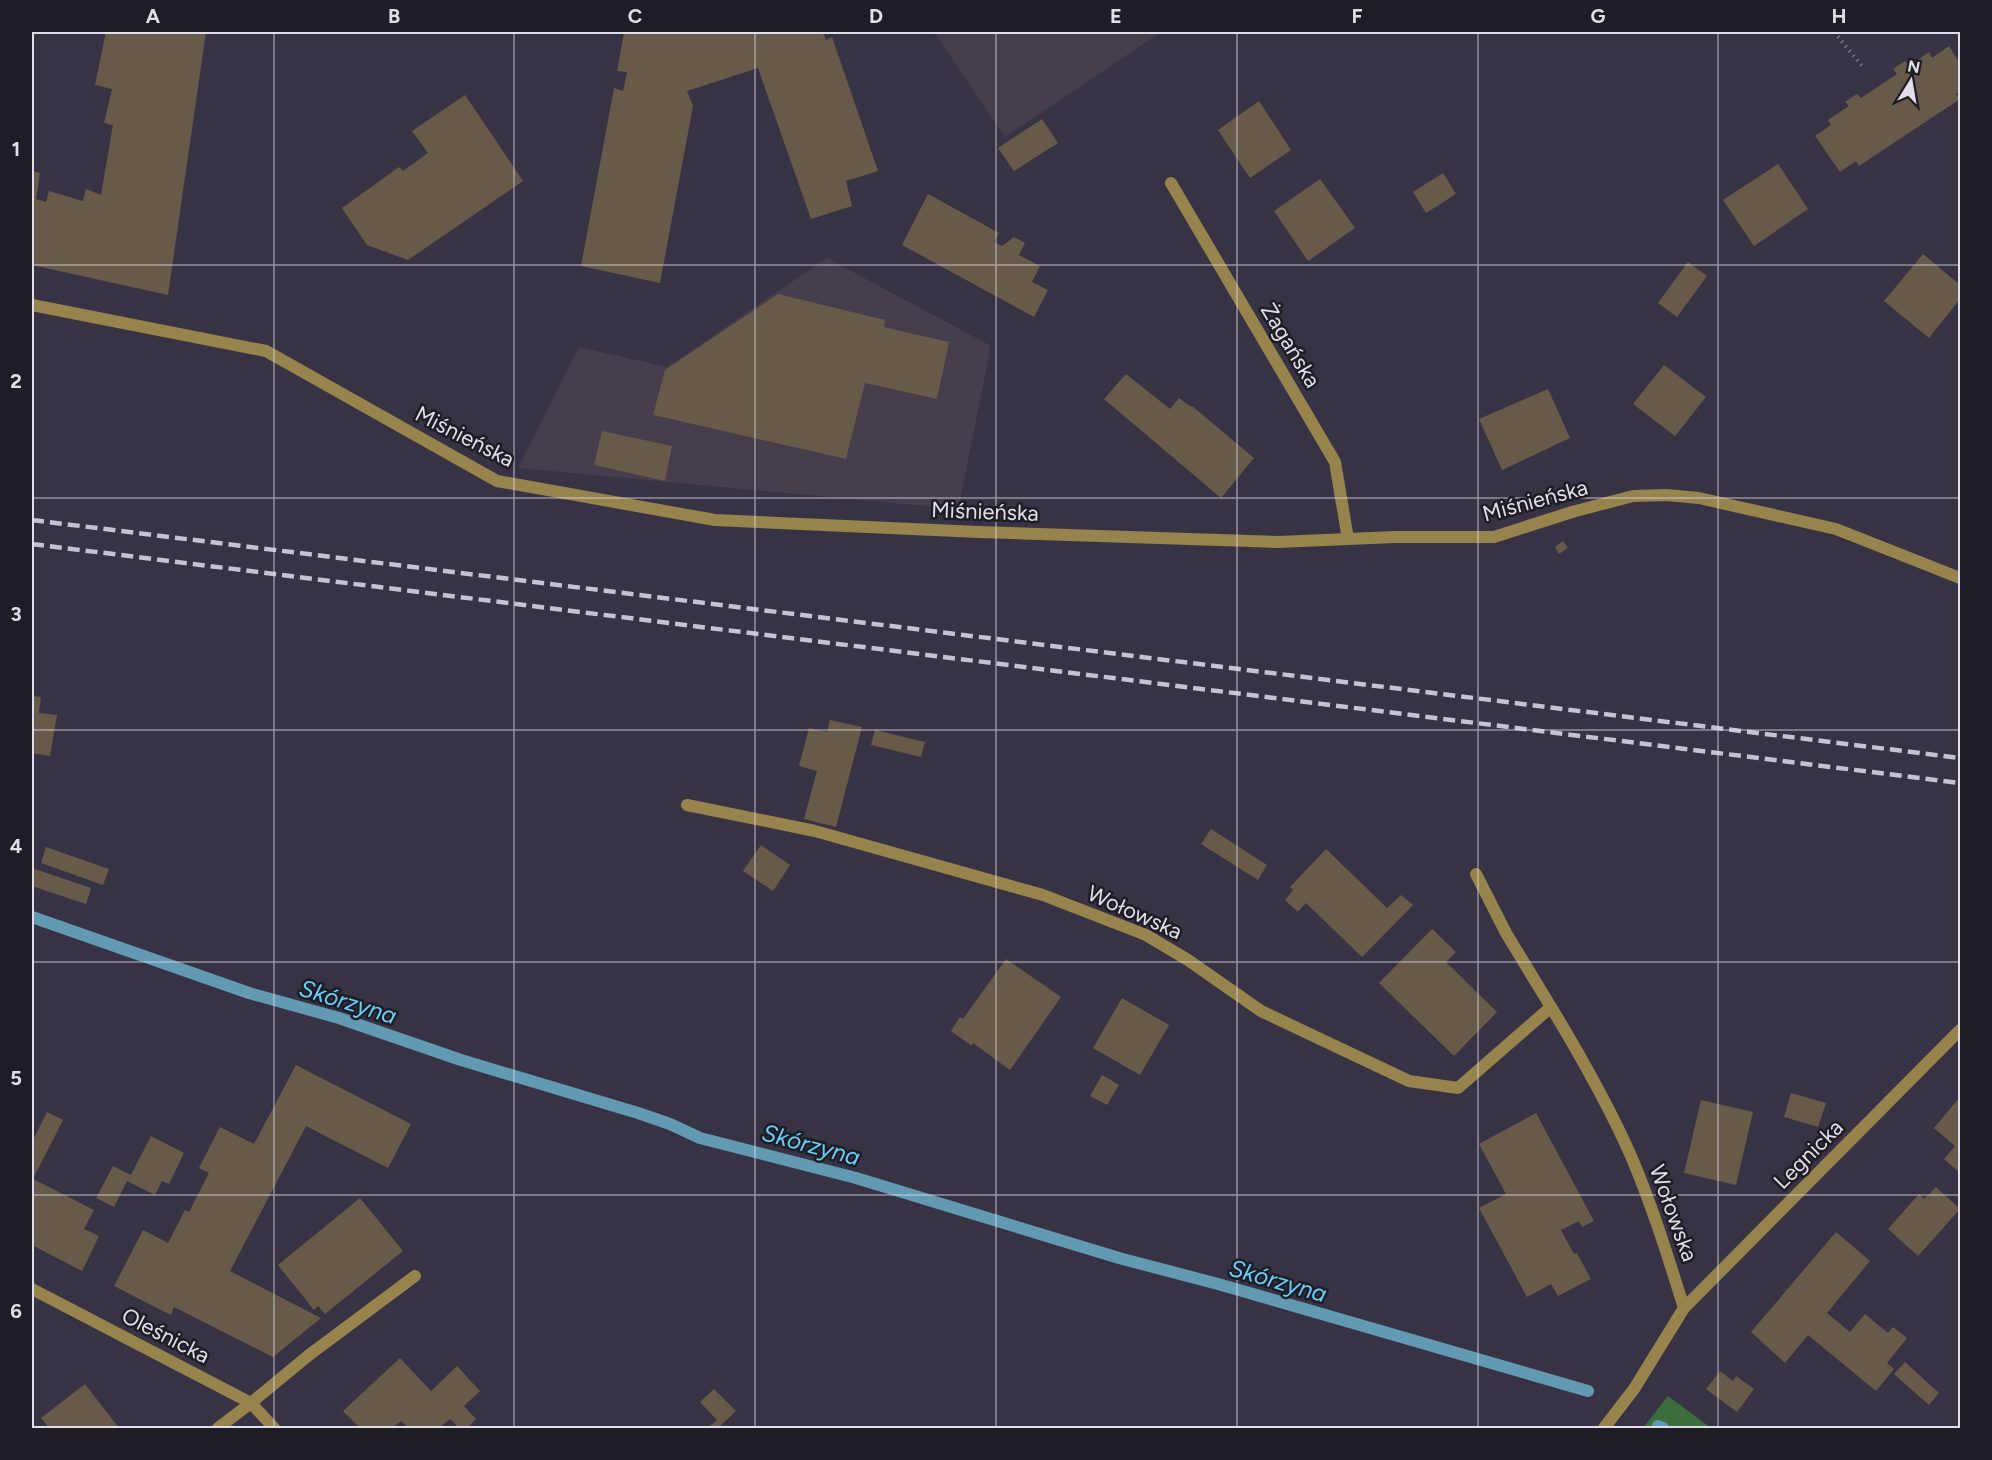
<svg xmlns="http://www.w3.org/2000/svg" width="1992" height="1460" font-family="Figtree,sans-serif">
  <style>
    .industrial { fill: #463d4d }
    .green { fill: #3b6c3c }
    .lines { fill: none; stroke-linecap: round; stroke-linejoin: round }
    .stream { stroke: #629ab4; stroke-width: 12 }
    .building { fill: #685a49 }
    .path { stroke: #7a7685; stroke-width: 4; stroke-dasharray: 1.5 4.5; stroke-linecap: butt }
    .service { stroke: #96844c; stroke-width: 12 }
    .minor { stroke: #96844c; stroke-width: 12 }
    .rail { stroke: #c6c3d0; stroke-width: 4.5; stroke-dasharray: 12 6; stroke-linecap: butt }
    .grid { fill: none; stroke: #e1deea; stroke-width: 1.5; stroke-opacity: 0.55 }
    .labels { text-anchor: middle; stroke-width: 5; stroke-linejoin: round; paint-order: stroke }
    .street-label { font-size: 22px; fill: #e1deea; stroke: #1e1c24 }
    .water-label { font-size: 24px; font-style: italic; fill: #66cffc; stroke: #1e1c24 }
    .neatline { fill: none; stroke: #e1deea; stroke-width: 2 }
    .grid-label { font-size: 20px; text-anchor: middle; font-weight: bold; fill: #e1deea }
  </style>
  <rect width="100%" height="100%" fill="#383344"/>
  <g class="industrial">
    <path d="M934 32H1161L1005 137Z"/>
    <path d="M827 258 991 346 958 509 518 468 579 347 667 367Z"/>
  </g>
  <path class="green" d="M1668 1396 1711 1428H1643Z"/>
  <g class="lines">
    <g class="stream">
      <path d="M32 917 249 993 339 1018 461 1060 638 1113 670 1124 700 1138 856 1178 1119 1258 1218 1284 1588 1391"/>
      <path d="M1658 1426 1663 1428"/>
    </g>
  </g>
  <g class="building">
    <path d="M106 32H206L168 295 32 265V171L40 173 36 199 46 202 49 191 83 201 86 189 101 195 113 125 104 123 112 89 95 85Z"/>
    <path d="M627 32H823L826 40 832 37 878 171 846 181 852 206 811 219 758 68 687 91 693 106 660 283 581 266 614 88 623 91 627 72 617 71 624 33Z"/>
    <path d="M1949 46 1960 64V91L1956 94 1960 99 1859 166 1856 161 1840 172 1815 136 1831 125 1828 120 1849 106 1845 102 1857 94 1861 98 1897 74 1893 69 1905 61 1909 66 1929 52 1932 58Z"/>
    <path d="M465 95 523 181 408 260 367 245 342 208 399 167 403 171 428 153 412 131Z"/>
    <path d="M1259 101 1291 150 1250 178 1218 130Z"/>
    <path d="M1042 119 1058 143 1014 171 998 148Z"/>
    <path d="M1778 164 1808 209 1754 246 1723 200Z"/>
    <path d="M1443 173 1456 194 1426 213 1413 192Z"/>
    <path d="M1320 179 1355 228 1308 261 1274 211Z"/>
    <path d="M928 194 999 233 994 242 1002 246 1014 237 1025 243 1019 255 1040 266 1032 282 1048 290 1034 317 902 245Z"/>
    <path d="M1923 254 1960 285V299L1929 338 1884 301Z"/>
    <path d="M1688 262 1707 276 1677 317 1658 303Z"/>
    <path d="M778 294 885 320 884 327 949 342 937 399 865 383 846 459 653 415 665 370Z"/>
    <path d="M1664 365 1706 397 1675 436 1633 404Z"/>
    <path d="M1126 374 1170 409 1179 398 1191 407 1192 406 1254 458 1221 498 1104 399Z"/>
    <path d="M1548 389 1570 438 1502 470 1479 419Z"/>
    <path d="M602 431 672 446 665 481 594 465Z"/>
    <path d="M1563 541 1568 548 1559 554 1555 547Z"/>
    <path d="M32 696 41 697 39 713 57 715 50 756 32 753Z"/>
    <path d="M830 720 862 727 836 827 804 819 817 771 799 766 809 728 827 732Z"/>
    <path d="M875 730 925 742 921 757 871 745Z"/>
    <path d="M1211 829 1267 865 1258 880 1201 844Z"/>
    <path d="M761 845 790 865 773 891 743 871Z"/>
    <path d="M46 847 109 869 103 885 41 863Z"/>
    <path d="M1326 849 1387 908 1401 895 1413 905 1362 957 1306 903 1298 912 1285 900 1293 890 1290 887Z"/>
    <path d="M32 868 91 888 86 904 32 886Z"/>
    <path d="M1432 929 1456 952 1446 962 1497 1012 1454 1056 1379 983Z"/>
    <path d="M1006 959 1061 997 1010 1070 973 1043 972 1046 951 1031 960 1017 963 1019Z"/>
    <path d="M1122 998 1169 1025 1140 1075 1093 1048Z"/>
    <path d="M296 1065 411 1124 388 1168 306 1126 230 1271 321 1318 273 1357 174 1307 171 1315 114 1286 143 1230 168 1243 185 1210 189 1212 209 1173 199 1168 220 1127 254 1144Z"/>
    <path d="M1102 1075 1119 1085 1107 1105 1090 1096Z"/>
    <path d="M1791 1093 1826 1103 1818 1127 1784 1117Z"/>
    <path d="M1960 1097V1173L1944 1159 1955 1146 1934 1128Z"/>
    <path d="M1701 1100 1753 1112 1736 1185 1684 1173Z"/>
    <path d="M47 1112 63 1120 33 1179 94 1210 84 1229 99 1236 82 1271 32 1245V1139L33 1140Z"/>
    <path d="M1536 1113 1594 1221 1582 1227 1579 1221 1561 1230 1574 1254 1577 1253 1591 1279 1558 1296 1551 1284 1527 1297 1479 1208 1506 1194 1479 1144Z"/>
    <path d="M151 1136 184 1153 169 1184 162 1181 155 1195 127 1181 114 1207 96 1198 113 1166 131 1175Z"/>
    <path d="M1936 1187 1960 1209 1918 1256 1888 1229 1919 1194 1924 1199Z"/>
    <path d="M360 1198 403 1251 325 1314 318 1306 314 1310 278 1265Z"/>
    <path d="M1836 1232 1870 1261 1827 1313 1850 1332 1865 1314 1888 1333 1893 1327 1907 1338 1887 1363 1894 1369 1876 1391 1808 1335 1785 1363 1751 1332Z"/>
    <path d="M400 1358 431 1391 457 1366 480 1391 464 1406 476 1419 467 1428H459L450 1419 439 1428H409L401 1421 393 1428H360L343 1411Z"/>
    <path d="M1905 1362 1939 1393 1929 1405 1894 1374Z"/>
    <path d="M1720 1371 1733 1381 1736 1376 1754 1389 1737 1412 1706 1389Z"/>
    <path d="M85 1384 119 1428H49L41 1418Z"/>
    <path d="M714 1389 736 1411 718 1428H707L717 1420 700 1402Z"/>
  </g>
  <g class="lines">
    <path class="path" d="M1834 32 1862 66"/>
    <g class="service">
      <path d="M1476 874 1506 933 1551 1007"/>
      <path d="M251 1403 309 1355 415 1276"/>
    </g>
    <g class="minor">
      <path d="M1171 183 1335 462 1348 539"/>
      <path d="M32 305 266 351 497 481 715 520 979 532 1278 542 1395 537H1494L1572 512 1633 496 1666 495 1699 498 1836 529 1960 578"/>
      <path d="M687 805 815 831 1043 895 1146 935 1188 960 1261 1011 1409 1081 1458 1088 1551 1007C1580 1055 1608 1104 1631 1156 1652 1205 1668 1257 1684 1308"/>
      <path d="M32 1289 251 1403 274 1428"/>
      <path d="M218 1428 251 1403"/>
      <path d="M1604 1428 1634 1389 1684 1308 1960 1030"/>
    </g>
    <g class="rail">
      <path d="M32 520 1960 758"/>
      <path d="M32 544 1960 783"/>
    </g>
  </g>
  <path class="grid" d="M274 32V1428M514 32V1428M755 32V1428M996 32V1428M1237 32V1428M1478 32V1428M1718 32V1428M32 265H1960M32 498H1960M32 730H1960M32 962H1960M32 1195H1960"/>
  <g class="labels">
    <g class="street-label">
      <text transform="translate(1291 345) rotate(59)" y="8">Żagańska</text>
      <text transform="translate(465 436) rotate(27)" y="8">Miśnieńska</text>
      <text transform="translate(1535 500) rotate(-15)" y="8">Miśnieńska</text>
      <text transform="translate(985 511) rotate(2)" y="8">Miśnieńska</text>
      <text transform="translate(1135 912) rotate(24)" y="8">Wołowska</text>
      <text transform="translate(1808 1154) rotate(-45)" y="8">Legnicka</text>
      <text transform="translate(1674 1213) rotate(70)" y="8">Wołowska</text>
      <text transform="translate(166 1335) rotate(27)" y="8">Oleśnicka</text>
    </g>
    <g class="water-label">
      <text transform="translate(348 1002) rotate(17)" y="8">Skórzyna</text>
      <text transform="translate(811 1145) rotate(15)" y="8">Skórzyna</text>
      <text transform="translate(1278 1281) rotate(16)" y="8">Skórzyna</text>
    </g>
  </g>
  <rect width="1992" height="1460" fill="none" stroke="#1e1c24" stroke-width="66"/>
  <g transform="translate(1911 81) rotate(11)" stroke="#1e1c24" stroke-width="4.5" paint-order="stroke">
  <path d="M0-4.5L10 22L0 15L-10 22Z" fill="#e1deea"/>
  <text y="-9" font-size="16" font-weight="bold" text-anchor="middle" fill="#e1deea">N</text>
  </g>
  <rect x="33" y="33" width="1926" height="1394" class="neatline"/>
  <g class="grid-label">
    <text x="153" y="23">A</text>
    <text x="394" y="23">B</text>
    <text x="635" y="23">C</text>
    <text x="876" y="23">D</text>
    <text x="1116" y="23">E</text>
    <text x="1357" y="23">F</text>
    <text x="1598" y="23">G</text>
    <text x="1839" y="23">H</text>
    <text x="16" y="156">1</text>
    <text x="16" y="388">2</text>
    <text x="16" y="621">3</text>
    <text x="16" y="853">4</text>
    <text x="16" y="1085">5</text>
    <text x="16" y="1318">6</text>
  </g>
</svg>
